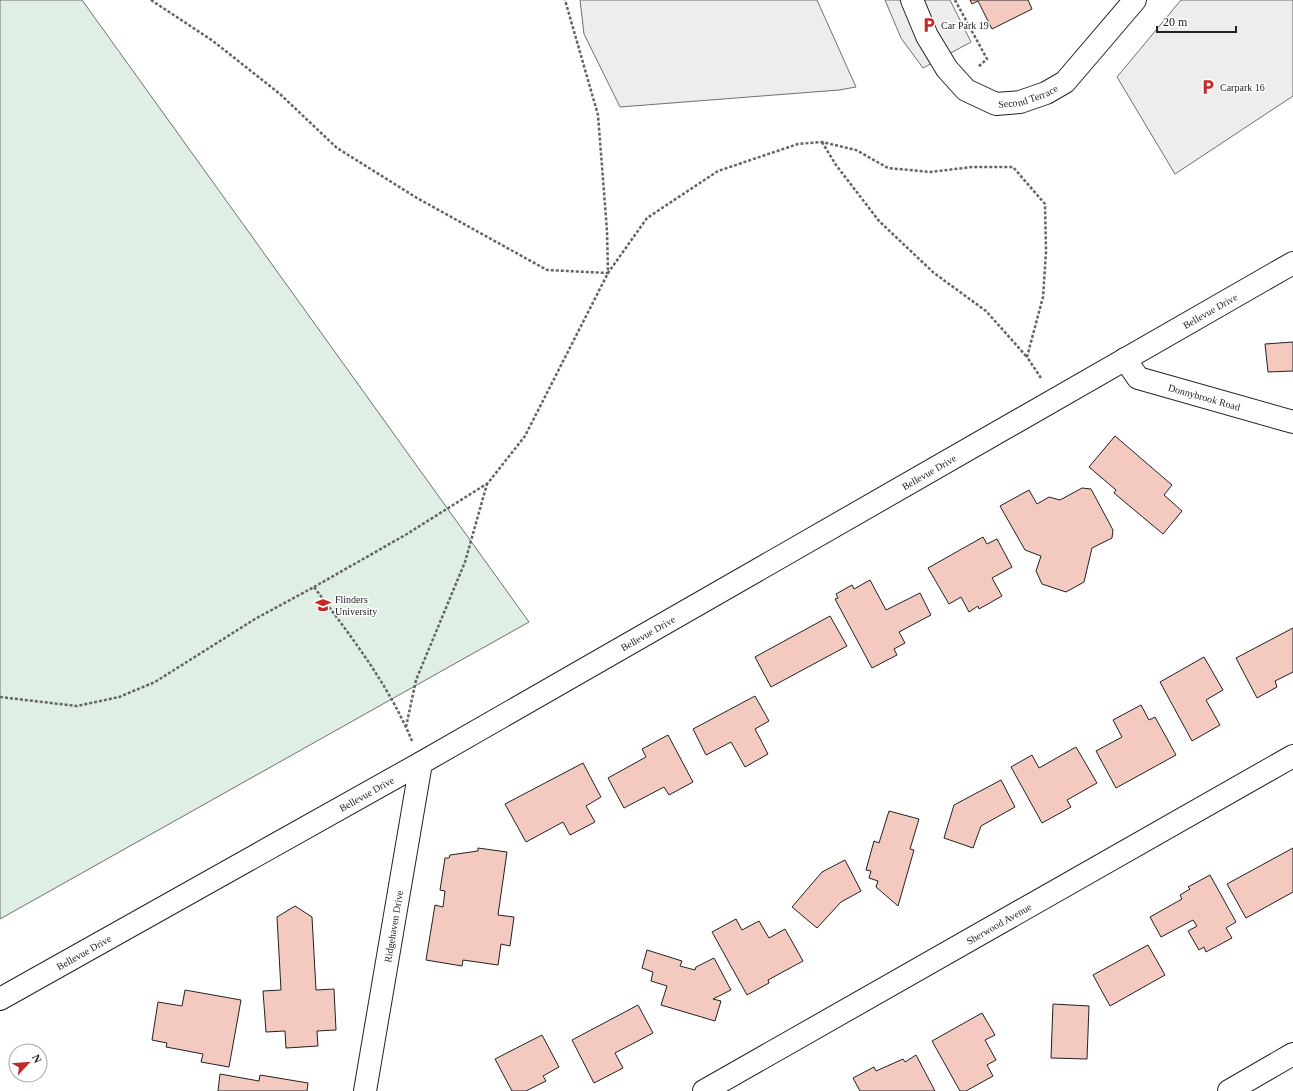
<svg xmlns="http://www.w3.org/2000/svg" width="1293" height="1091" font-family="Georgia,serif">
  <style>
    .green { fill: #e0efe3; stroke: #6f6f6f }
    .parking { fill: #ededed; stroke: #6f6f6f }
    .building { fill: #f3c9c0; stroke: #222 }
    .lines { fill: none; stroke-linecap: round; stroke-linejoin: round }
    .minor-casing { stroke: #222; stroke-width: 24 }
    .path { stroke: #646464; stroke-width: 2.5; stroke-dasharray: 3 2; stroke-linecap: butt }
    .minor { stroke: #fff; stroke-width: 22 }
    .labels { text-anchor: middle; stroke-width: 3; stroke-linejoin: round; paint-order: stroke }
    .poi-label { font-size: 10px; fill: #222; stroke: #fff; text-anchor: start }
    .street-label { font-size: 10px; fill: #222; stroke: #fff }
  </style>
  <rect width="100%" height="100%" fill="#fff"/>
  <path class="green" d="M0 0H82L529 622 0 919Z"/>
  <g class="parking">
    <path d="M580 0H817L856 87 839 90 620 107 584 34Z"/>
    <path d="M885 0H950L971 42 923 68 901 38Z"/>
    <path d="M1181 0H1293V96L1175 174 1117 77Z"/>
  </g>
  <g class="building">
    <path d="M970 0H1028L1032 9 992 29 978 1 972 4Z"/>
    <path d="M1293 342V371L1268 372 1265 344Z"/>
    <path d="M1115 436 1172 485 1164 495 1182 511 1163 534 1114 493 1116 490 1089 467Z"/>
    <path d="M1082 488 1091 489 1113 530 1112 538 1092 548 1084 582 1066 592 1042 584 1036 571 1041 556 1025 550 1000 506 1029 490 1037 504 1049 497 1060 500Z"/>
    <path d="M983 537 987 544 997 539 1012 567 992 578 1002 596 979 609 978 606 969 612 961 597 949 604 928 568Z"/>
    <path d="M870 580 886 610 920 593 931 615 899 632 905 643 894 649 897 655 872 668 835 599 838 598 836 594 852 585 854 589Z"/>
    <path d="M830 616 847 646 771 687 755 657Z"/>
    <path d="M1293 628V672L1275 681 1277 687 1257 698 1236 658Z"/>
    <path d="M1204 657 1223 690 1206 700 1220 725 1192 741 1160 682Z"/>
    <path d="M755 696 769 721 755 729 768 754 745 767 731 742 706 755 693 729Z"/>
    <path d="M1141 705 1149 720 1155 717 1176 755 1116 788 1096 751 1122 737 1113 720Z"/>
    <path d="M668 735 693 782 669 795 664 787 624 808 608 778 646 757 642 749Z"/>
    <path d="M1076 747 1097 783 1067 800 1071 807 1042 823 1011 767 1032 755 1039 768Z"/>
    <path d="M583 763 601 797 586 806 595 822 570 835 563 822 526 842 505 804Z"/>
    <path d="M1001 780 1015 807 981 826 973 848 944 838 954 805Z"/>
    <path d="M889 811 919 819 910 849 914 850 898 906 876 887 878 881 869 878 871 871 866 870 874 841 879 843Z"/>
    <path d="M478 848 507 852 498 915 514 917 510 946 501 944 498 965 463 960 462 966 426 960 435 905 443 907 445 891 440 890 445 858H449L450 855 478 851Z"/>
    <path d="M1293 848V892L1246 918 1227 884Z"/>
    <path d="M845 860 861 891 841 902 817 928 792 907 822 872Z"/>
    <path d="M1210 875 1236 922 1226 928 1232 938 1206 952 1204 947 1199 950 1188 931 1197 926 1193 920 1161 937 1150 917 1182 899 1180 895 1190 889 1188 887Z"/>
    <path d="M295 906 312 917 316 990 334 989 336 1030 317 1031 318 1046 286 1048 285 1031 266 1032 263 991 281 990 277 917Z"/>
    <path d="M736 919 742 930 759 921 769 938 785 929 803 961 768 980 769 983 747 995 712 932Z"/>
    <path d="M1148 945 1165 975 1110 1006 1093 975Z"/>
    <path d="M647 950 682 961 680 966 695 970 696 967 714 958 731 990 713 999 721 1001 715 1021 661 1005 667 986 651 981 653 972 642 968Z"/>
    <path d="M185 990 241 1000 229 1067 201 1062 203 1054 166 1047 167 1043 152 1040 158 1002 182 1006Z"/>
    <path d="M1053 1004 1089 1006 1087 1059 1051 1058Z"/>
    <path d="M638 1005 653 1033 615 1053 623 1068 594 1083 572 1040Z"/>
    <path d="M982 1013 995 1035 985 1040 996 1060 987 1065 993 1076 966 1091H960L932 1041Z"/>
    <path d="M542 1035 559 1067 543 1076 546 1081 526 1091H512L495 1059Z"/>
    <path d="M916 1055 935 1091H860L853 1078 874 1067 876 1071 903 1059 905 1062Z"/>
    <path d="M220 1074 259 1081 260 1075 308 1083 307 1091H218Z"/>
  </g>
  <g class="lines">
    <defs>
      <g id="minor">
        <path id="s1" d="M912 0 927 36 947 69 966 90 996 104 1020 102 1046 93 1065 82 1135 0"/>
        <path id="s2" d="M1125 359 1138 378 1293 422"/>
        <path id="s3" d="M0 999 421 763 1293 263"/>
        <path id="s4" d="M365 1091 421 763"/>
        <path id="s5" d="M704 1091 1293 756"/>
        <path d="M1229 1091 1293 1054"/>
      </g>
    </defs>
    <use href="#minor" class="minor-casing"/>
    <g class="path">
      <path d="M151 0 213 41 280 94 337 148 417 198 547 270 608 273 607 231 598 115 565 0"/>
      <path d="M955 0 987 59 978 67"/>
      <path d="M822 142 836 165 879 221 934 273 986 311 1027 357"/>
      <path d="M314 587 407 534 488 483 525 436 608 273 647 218 718 171 798 144 822 142 856 150 888 168 930 172 972 167H1013L1045 204 1046 252 1043 297 1027 357 1041 378"/>
      <path d="M0 697 77 706 119 697 155 682 255 619 314 587C350 635 389 685 412 741"/>
      <path d="M406 727 416 680 465 562 487 484"/>
    </g>
    <use href="#minor" class="minor"/>
  </g>
  <defs>
    <symbol id="parking-bare" viewBox="-9 -9 18 18"><path d="M-3.5-5.5H1a3.5 3.5 0 0 1 0 7H-1V5.5H-3.5ZM-1-3.4V-.6H.8a1.4 1.4 0 0 0 0-2.8Z" fill="#c62828" stroke="#fff" stroke-width="2.5" paint-order="stroke"/></symbol>
    <symbol id="university-bare" viewBox="-9 -9 18 18"><path d="M0-5L7-2L0 1L-7-2ZM-4 1L0 2.5L4 1V4Q0 6-4 4Z" fill="#c62828" stroke="#fff" stroke-width="2.5" paint-order="stroke"/></symbol>
  </defs>
  <g fill-rule="evenodd">
    <use href="#parking-bare" x="918" y="14" width="22" height="22"/>
    <use href="#parking-bare" x="1197" y="76" width="22" height="22"/>
    <use href="#university-bare" x="312" y="594" width="22" height="22"/>
  </g>
  <g class="labels">
    <g class="poi-label">
      <text x="941" y="29">Car Park 19</text>
      <text x="1220" y="91">Carpark 16</text>
      <text x="335" y="603">Flinders<tspan x="335" dy="12">University</tspan></text>
    </g>
    <g class="street-label">
      <text dy="4" stroke="none"><textPath href="#s1" startOffset="172">Second Terrace</textPath></text>
      <text dy="4" stroke="none"><textPath href="#s3" startOffset="1392">Bellevue Drive</textPath></text>
      <text dy="4" stroke="none"><textPath href="#s2" startOffset="92">Donnybrook Road</textPath></text>
      <text dy="4" stroke="none"><textPath href="#s3" startOffset="1068">Bellevue Drive</textPath></text>
      <text dy="4" stroke="none"><textPath href="#s3" startOffset="744">Bellevue Drive</textPath></text>
      <text dy="4" stroke="none"><textPath href="#s3" startOffset="420">Bellevue Drive</textPath></text>
      <text dy="4" stroke="none"><textPath href="#s5" startOffset="339">Sherwood Avenue</textPath></text>
      <text dy="4" stroke="none"><textPath href="#s4" startOffset="167">Ridgehaven Drive</textPath></text>
      <text dy="4" stroke="none"><textPath href="#s3" startOffset="96">Bellevue Drive</textPath></text>
    </g>
  </g>
  <g transform="translate(28 1063) rotate(64)"><circle r="19" fill="#ffffff" stroke="#a7a7a7"/>
  <path d="M0-3L7 15L0 10L-7 15Z" fill="#c62828"/>
  <text y="-6" font-size="11" font-weight="bold" text-anchor="middle" fill="#222222">N</text>
  </g>
  <path d="M1157 26v6h79v-6" fill="none" stroke="#222222" stroke-width="2"/>
  <text x="1163" y="26" font-size="12" fill="#222222" stroke="#ffffff" stroke-width="3" paint-order="stroke">20 m</text>
</svg>
